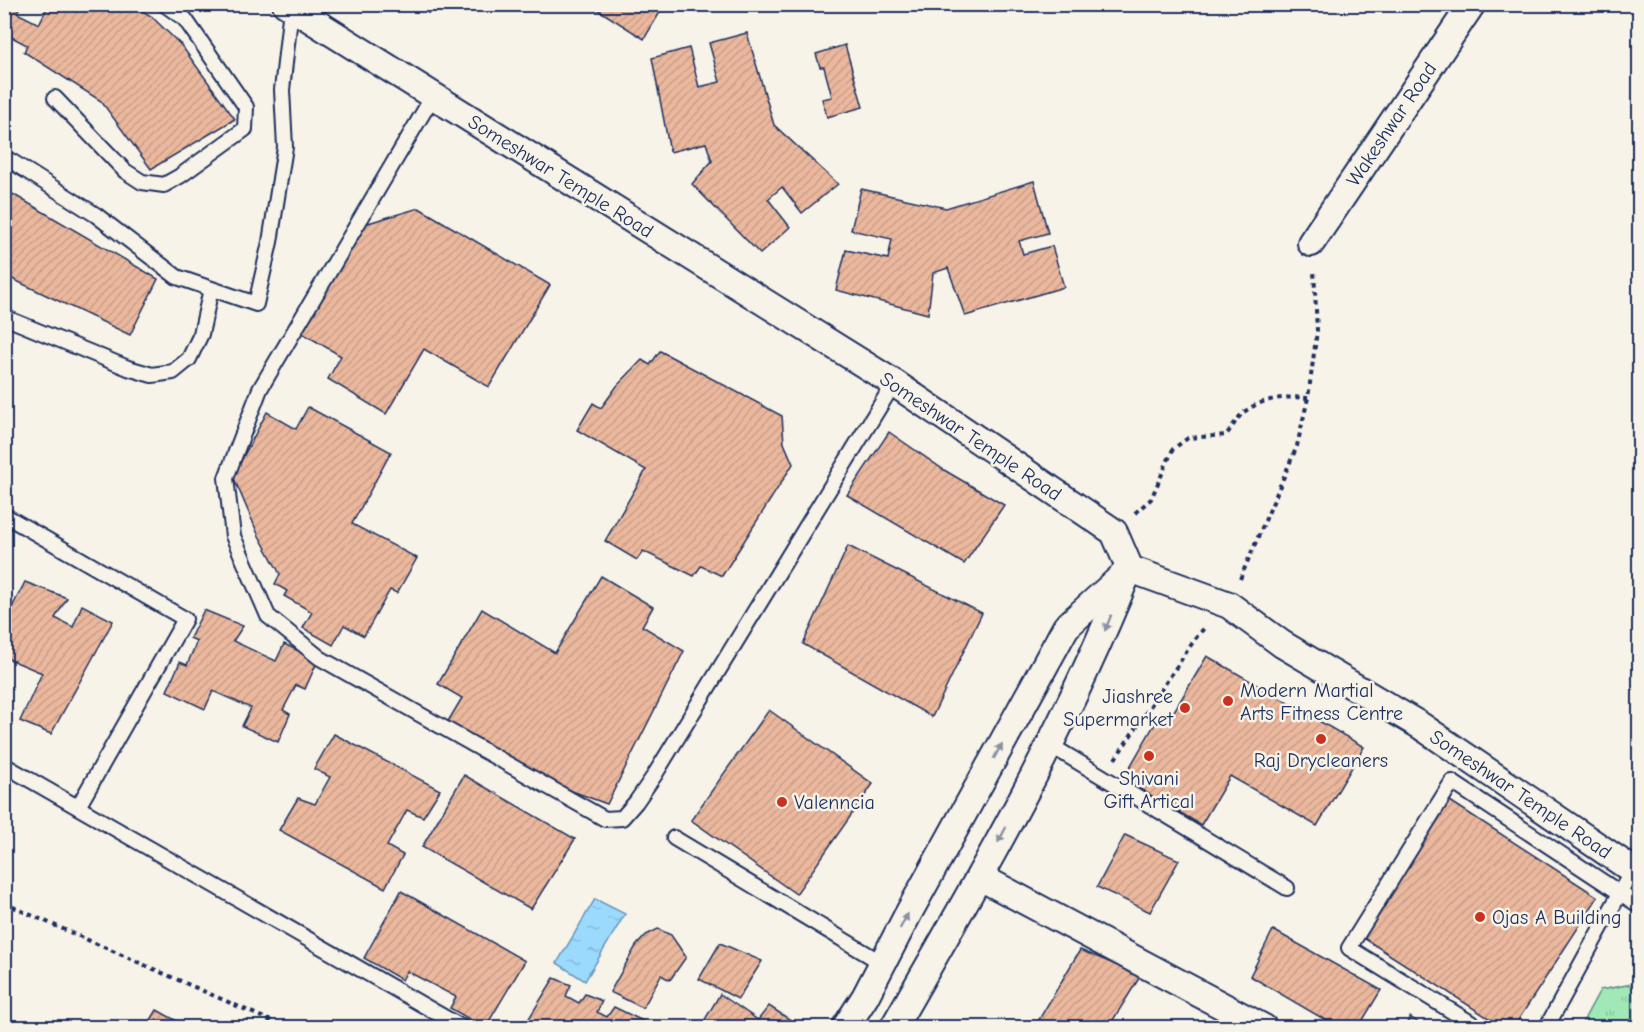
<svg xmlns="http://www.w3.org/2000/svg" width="1644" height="1032" font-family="'Comic Neue',sans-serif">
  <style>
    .park { fill: url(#park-tufts); stroke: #5e8c8a; stroke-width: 1.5 }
    .water { fill: url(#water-ripples); stroke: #6896bd; stroke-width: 1.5 }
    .building { fill: url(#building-hatch); stroke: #1b2f5e; stroke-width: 1.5 }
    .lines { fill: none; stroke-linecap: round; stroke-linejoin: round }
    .lane-casing { stroke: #1b2f5e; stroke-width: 18 }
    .street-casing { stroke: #1b2f5e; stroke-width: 30 }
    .path { stroke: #1b2f5e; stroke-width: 4; stroke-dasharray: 4.5 4.5; stroke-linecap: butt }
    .lane { stroke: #f7f3e8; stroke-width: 14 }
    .street { stroke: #f7f3e8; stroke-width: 26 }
    .oneway { fill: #8991a3 }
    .poi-dot { fill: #c8321e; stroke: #f7f3e8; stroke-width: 2 }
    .labels { text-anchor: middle; stroke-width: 5; stroke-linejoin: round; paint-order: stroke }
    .street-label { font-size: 20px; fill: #1b2f5e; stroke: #f7f3e8 }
    .poi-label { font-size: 20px; fill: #1b2f5e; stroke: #f7f3e8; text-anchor: start }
  </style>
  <defs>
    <pattern id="park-tufts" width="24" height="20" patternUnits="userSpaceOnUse" patternTransform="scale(1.5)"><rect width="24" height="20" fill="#a0e8b6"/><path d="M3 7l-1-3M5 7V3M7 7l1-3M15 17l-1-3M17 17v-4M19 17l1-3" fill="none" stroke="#89c79f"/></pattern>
    <pattern id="water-ripples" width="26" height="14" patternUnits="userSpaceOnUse" patternTransform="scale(1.5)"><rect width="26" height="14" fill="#9cdafd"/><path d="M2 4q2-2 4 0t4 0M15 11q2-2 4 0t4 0" fill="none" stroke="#86bbdb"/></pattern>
    <pattern id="building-hatch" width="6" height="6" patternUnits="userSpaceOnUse" patternTransform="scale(1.5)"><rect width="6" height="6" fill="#ebb89d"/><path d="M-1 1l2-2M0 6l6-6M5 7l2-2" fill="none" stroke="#c99e8a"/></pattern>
  </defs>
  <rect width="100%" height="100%" fill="#f7f3e8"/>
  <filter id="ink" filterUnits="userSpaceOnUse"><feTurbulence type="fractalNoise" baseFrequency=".0167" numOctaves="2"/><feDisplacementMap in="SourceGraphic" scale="12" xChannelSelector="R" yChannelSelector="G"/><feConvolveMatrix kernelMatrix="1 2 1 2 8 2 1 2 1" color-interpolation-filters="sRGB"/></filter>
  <g filter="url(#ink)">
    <path class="park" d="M1638 983 1639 1027H1580L1600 990Z"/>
    <path class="water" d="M595 899 625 914 585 981 557 963Z"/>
    <g class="building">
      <path d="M4 4H21L17 13 39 24 49 4H131L151 16 181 45 235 119 151 169 101 101 24 52 27 45 6 34 4 37Z"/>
      <path d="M417 4H434L428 13Z"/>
      <path d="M417 4H434L428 13Z"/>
      <path d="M589 4H665L644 39Z"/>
      <path d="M747 33 774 125 838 184 802 213 782 187 768 199 790 227 760 254 692 184 712 161 706 143 670 152 652 58 689 48 699 87 720 82 709 43Z"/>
      <path d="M845 45 863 107 827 117 822 99 832 97 824 67H820L816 54Z"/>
      <path d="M1034 181 1048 233 1019 241 1023 254 1052 246 1064 287 965 316 948 268 933 273 928 314 836 290 846 250 888 259 892 239 851 230 861 189 946 208Z"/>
      <path d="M4 189 158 279 130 335 4 275Z"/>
      <path d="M419 208 550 285 489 387 424 349 386 414 328 379 341 356 297 330 358 226Z"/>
      <path d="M660 351 782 416 784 443 793 464 722 576 701 566 694 576 643 551 637 560 605 541 646 470 577 430 593 403 601 408 617 386 642 360 650 365Z"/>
      <path d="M308 407 391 452 352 524 417 558 397 593 390 590 364 636 344 625 333 645 303 628 312 612 284 596 287 591 275 584 280 574 258 534 233 476 267 412 296 429Z"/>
      <path d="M889 432 944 470 1004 505 964 564 847 495Z"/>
      <path d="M848 546 982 613 932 717 803 644Z"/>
      <path d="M601 576 653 607 642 626 684 651 607 804 553 784 447 723 462 698 438 684 482 609 555 653Z"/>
      <path d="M25 582 67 598 55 618 73 627 82 605 113 621 51 734 20 721 42 673 4 657V623Z"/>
      <path d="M204 610 243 626 233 641 276 661 284 644 318 660 305 689 296 685 283 710 290 714 278 742 242 726 251 708 213 691 205 709 167 691 180 662 187 665 197 641 190 638Z"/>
      <path d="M1207 656 1364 747 1317 826 1230 776 1201 825 1123 779 1161 713 1170 718Z"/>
      <path d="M769 710 873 784 796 894 691 820Z"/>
      <path d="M334 734 440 790 423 817 407 810 387 846 403 855 385 888 279 830 298 798 315 804 330 777 314 769Z"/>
      <path d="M464 775 575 839 531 909 422 847Z"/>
      <path d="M1447 799 1598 897 1513 1028H1504L1362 937Z"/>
      <path d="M1125 835 1179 860 1150 912 1097 887Z"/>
      <path d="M401 891 525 961 485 1028 450 1008 456 997 407 971 402 980 364 958Z"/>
      <path d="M658 929 671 935 686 957 670 980 661 975 643 1008 610 992 636 946 646 935Z"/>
      <path d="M1273 930 1381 990 1358 1028H1339L1250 976Z"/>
      <path d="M720 943 762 961 738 999 699 979Z"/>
      <path d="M1080 950 1141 975 1108 1028H1034Z"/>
      <path d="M554 978 571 985 566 996 579 1003 585 994 602 1001 597 1012 607 1017 614 1007 643 1021 638 1028H523Z"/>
      <path d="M720 994 758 1020 769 1006 792 1021 788 1028H700Z"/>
      <path d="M157 1010 186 1026 185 1028H146Z"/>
      <path d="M1410 1017 1426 1028H1404Z"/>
      <path d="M643 1021 650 1026 649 1028H638Z"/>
    </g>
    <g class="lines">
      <defs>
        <g id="lane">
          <path d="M433 96 260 389 226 478 233 536 268 616 320 658 605 819 622 818 636 802 654 776 894 383"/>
          <path d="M55 98 125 171 142 182 164 185 180 176 245 129 246 107 185 19 164 4"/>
          <path d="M4 163 11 161 96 215 177 277 256 304 270 242 285 147 282 90 291 8"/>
          <path d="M4 317 128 368 152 375 173 372 189 359 201 334 211 289"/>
          <path d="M4 515 185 619 78 807"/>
          <path d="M1050 745 1287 888"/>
          <path d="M4 765 463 1028"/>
          <path d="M674 838 882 963"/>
          <path d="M1632 870 1620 893 1640 906"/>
          <path d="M1479 1028 1349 948 1452 782 1620 893 1546 1028"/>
        </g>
        <g id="street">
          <path d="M286 4 894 383 1114 532 1130 569 1229 605 1282 644 1421 726 1640 875"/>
          <path d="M1311 243 1472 4"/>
          <path d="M980 877 1264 1028"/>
          <path d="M845 1028 865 997 907 916 1066 627 1130 569"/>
          <path d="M893 1028C978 881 1063 734 1126 577"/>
        </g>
      </defs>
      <use href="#lane" class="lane-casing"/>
      <use href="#street" class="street-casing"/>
      <g class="path">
        <path d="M1135 513 1151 499 1173 449 1188 438 1226 435C1232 428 1237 418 1244 412 1263 398 1286 396 1308 398"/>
        <path d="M1240 579 1297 446 1308 398 1317 331 1314 270"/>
        <path d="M1115 759 1195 639 1206 626"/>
        <path d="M4 903 287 1028"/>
      </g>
      <use href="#lane" class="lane"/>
      <use href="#street" class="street"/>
    </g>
    <defs><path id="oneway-solid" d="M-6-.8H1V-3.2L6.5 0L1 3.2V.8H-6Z" transform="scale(1.5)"/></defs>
    <g class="oneway">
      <use href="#oneway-solid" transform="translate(1108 623) rotate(112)"/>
      <use href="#oneway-solid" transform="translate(998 751) rotate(-61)"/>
      <use href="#oneway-solid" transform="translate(1002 835) rotate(118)"/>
      <use href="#oneway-solid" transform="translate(904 921) rotate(-62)"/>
    </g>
  </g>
  <g class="poi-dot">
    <circle cx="1228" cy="701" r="6"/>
    <circle cx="1185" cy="708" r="6"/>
    <circle cx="1321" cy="739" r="6"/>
    <circle cx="1149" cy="756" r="6"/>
    <circle cx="782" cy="802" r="6"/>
    <circle cx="1480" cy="917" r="6"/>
  </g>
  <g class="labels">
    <g class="street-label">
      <text transform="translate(1391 124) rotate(-56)" y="7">Wakeshwar Road</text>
      <text transform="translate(561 176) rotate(32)" y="7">Someshwar Temple Road</text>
      <text transform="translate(971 436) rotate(34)" y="7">Someshwar Temple Road</text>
      <text transform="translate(1521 794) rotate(34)" y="7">Someshwar Temple Road</text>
    </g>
    <g class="poi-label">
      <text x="1240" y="697">Modern Martial<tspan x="1240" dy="23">Arts Fitness Centre</tspan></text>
      <text x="1173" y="703" text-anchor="end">Jiashree<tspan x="1173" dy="23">Supermarket</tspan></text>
      <text x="1321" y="767" text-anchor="middle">Raj Drycleaners</text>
      <text x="1149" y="785" text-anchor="middle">Shivani<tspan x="1149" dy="23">Gift Artical</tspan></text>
      <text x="794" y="809">Valenncia</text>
      <text x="1492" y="924">Ojas A Building</text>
    </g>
  </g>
  <rect width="1644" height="1032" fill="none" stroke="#f7f3e8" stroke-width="24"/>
  <rect x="12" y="12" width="1620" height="1008" fill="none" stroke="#1b2f5e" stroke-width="2" filter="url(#ink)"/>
</svg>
